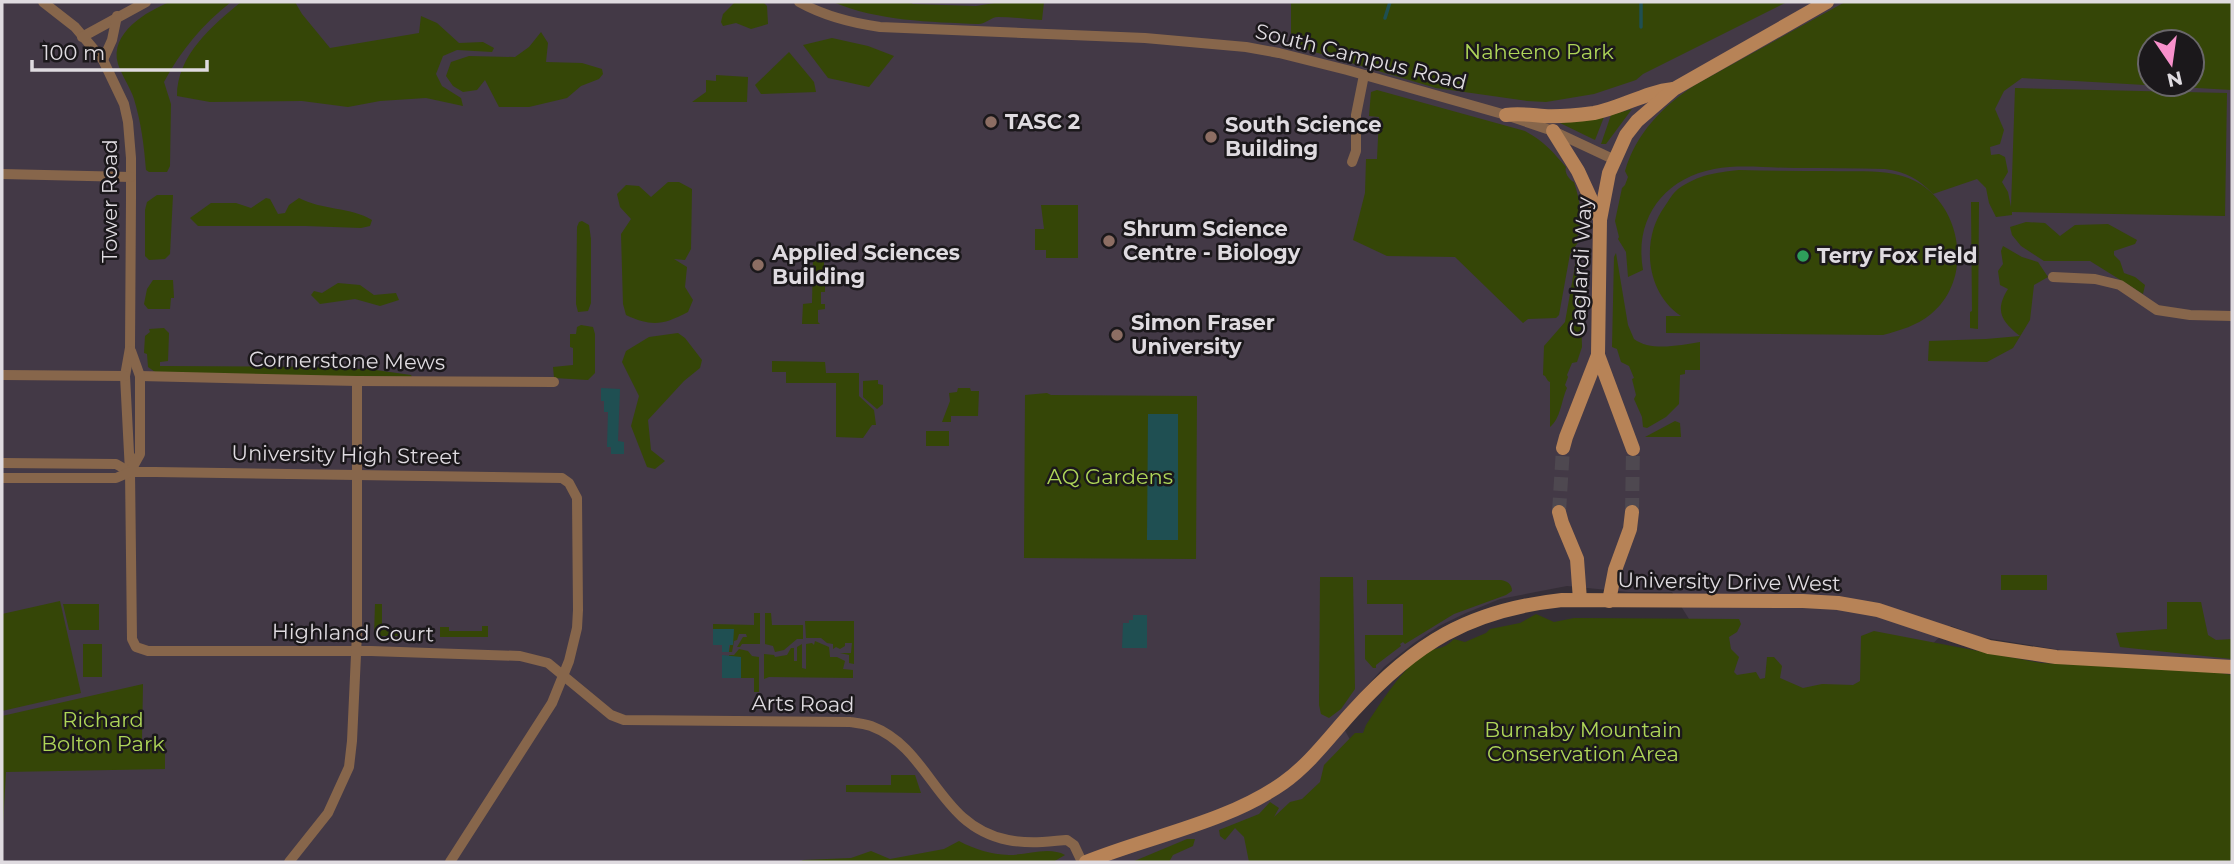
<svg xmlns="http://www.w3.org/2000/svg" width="2234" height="864" font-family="Montserrat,sans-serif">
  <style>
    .built { fill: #433946; fill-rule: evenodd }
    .green { fill: #354607; fill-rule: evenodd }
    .water { fill: #1f4f52 }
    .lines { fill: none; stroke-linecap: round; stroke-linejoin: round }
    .stream { stroke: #1f4f52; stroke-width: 3.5 }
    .secondary-tunnel { stroke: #4e4850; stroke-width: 14; stroke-dasharray: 14 7; stroke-linecap: butt }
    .street { stroke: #87664b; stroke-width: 10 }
    .secondary { stroke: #b78357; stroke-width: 14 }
    .education-dot { fill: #8d6e63; stroke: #1b181b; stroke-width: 2.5 }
    .leisure-dot { fill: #2e9e5b; stroke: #1b181b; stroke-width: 2.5 }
    .labels { text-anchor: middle; stroke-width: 5; stroke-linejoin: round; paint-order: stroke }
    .park-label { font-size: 21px; fill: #aed558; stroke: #1b181b }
    .street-label { font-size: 21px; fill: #dfdbe0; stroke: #1b181b }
    .poi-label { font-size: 21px; font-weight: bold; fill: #dfdbe0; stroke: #1b181b; text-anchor: start }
  </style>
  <rect width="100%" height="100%" fill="#352e37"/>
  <path class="built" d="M2 2H2232V662L2066 651 1980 637 1951 626 1862 712 1735 710 1689 619 1672 592H1628L1567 586 1500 599 1466 613 1439 626 1414 643 1384 667 1338 718 1353 745 1290 862H2ZM2150 42H2192V84H2150Z"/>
  <g class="green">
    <path d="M170 2H231C203 24 181 50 164 82L171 104 170 166 167 172H149L146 170C144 145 141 122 134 99 130 87 122 76 118 64 109 33 147 11 170 2Z"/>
    <path d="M241 2H295L302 14 330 48 419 33 421 16 437 23 459 43 483 42 494 48 492 52 457 50 443 56 436 74 442 86 461 98 463 106 426 98 380 101 348 107 302 101 210 102 177 96C177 55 212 26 241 2Z"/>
    <path d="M735 2H763L767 6 768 24 751 29 736 23 723 26 721 22 723 14Z"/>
    <path d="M833 2H910L913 4 976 6 1001 2H1044L1042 20C1027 19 1013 17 998 17 991 17 986 24 978 24 931 22 877 21 833 2Z"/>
    <path d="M1291 2H1787L1643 74 1636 80 1594 94 1546 102 1527 101 1436 88 1291 45Z"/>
    <path d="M1845 2H2232V90L2022 78 2004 91 1995 109 2004 130 2000 144 1990 147 1991 155 1999 154 2005 157 2008 172 2002 182 2008 192 2011 207 2015 88 2227 93 2225 216 2012 212V215L1996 217 1989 203 1986 188 1977 179 1933 194C1919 179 1906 172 1885 169 1855 168 1825 168 1795 168 1769 168 1740 164 1714 169 1663 179 1634 219 1643 270L1628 277 1626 252 1618 239 1619 237 1615 221 1622 188 1625 185 1628 177 1625 171C1636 133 1663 106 1695 85ZM2192 42V84H2150V42Z"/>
    <path d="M541 32 548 43 546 62 582 63 602 69 603 74 599 79 581 86 567 98 529 107H499L485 80 477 90 463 92 453 86 446 76 451 62 469 56 515 57 529 47Z"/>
    <path d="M832 38 868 46 894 56 869 87 828 78 803 45Z"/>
    <path d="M789 52 814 82 816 92 761 94 755 85Z"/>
    <path d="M716 75 748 77 747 102H692L706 92V80L716 81Z"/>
    <path d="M1377 90 1525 131C1546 143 1551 150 1566 167 1564 172 1569 180 1574 182 1579 198 1586 225 1576 239L1579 241 1570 254 1559 315 1556 318 1528 319 1523 323 1455 257 1387 256 1353 240 1365 193 1366 159H1377L1379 117 1369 116 1371 92Z"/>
    <path d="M1632 109 1606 144H1601L1611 115Z"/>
    <path d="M1604 117 1595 140 1560 123Z"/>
    <path d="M1739 170C1770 171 1800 171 1831 171 1858 172 1890 168 1915 181 1962 205 1974 279 1931 314 1916 326 1901 330 1883 335L1666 333V316H1681C1645 292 1641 238 1665 206 1669 200 1673 193 1678 189 1700 174 1714 173 1739 170Z"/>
    <path d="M668 182H679L692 189 691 249 685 260 674 259 687 267 685 287 693 300 688 312C663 325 652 327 626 315L623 304 621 234 631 219 620 207 617 194 626 185 639 186 651 197Z"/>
    <path d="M157 195H173L170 254 165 259 149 260 145 256V210L147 202Z"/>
    <path d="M266 198 270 199 278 214 285 213 289 205 299 198C321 210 351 207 372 220L370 226 361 228 306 226H198L190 218 211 203H236L251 208Z"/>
    <path d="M1971 202H1979L1978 329 1970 328V312L1972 311Z"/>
    <path d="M1041 205H1078V258H1046V250H1035V229H1044Z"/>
    <path d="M582 221 589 225 591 239V303L588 311 578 312 576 304 577 227 579 222Z"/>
    <path d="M2026 222 2045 223 2060 236 2075 225 2108 224 2137 240 2135 244 2114 251V255L2120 261 2124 273 2135 277 2145 285 2143 294 2090 261H2044L2021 246 2012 235 2010 227Z"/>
    <path d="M2003 246 2022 257 2038 262 2048 277 2034 285 2030 320 2013 348 1987 362 1928 361 1929 341 1986 339 2020 336C2002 322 1994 311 2008 289L2000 285 1998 271 2003 264 2001 251Z"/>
    <path d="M1616 253 1628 325 1634 339C1651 352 1680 345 1700 342V370H1685V374L1680 375 1679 404 1666 417 1647 428 1643 427 1642 417 1634 399 1636 395 1632 379 1634 378 1629 366 1621 362 1617 349 1612 347 1614 257Z"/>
    <path d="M1579 254 1582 347 1577 362 1572 363 1567 375 1568 377 1565 385 1567 388C1561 401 1561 418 1550 427V382L1548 381 1545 376 1543 375 1544 346 1565 322 1576 260Z"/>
    <path d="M813 260H824V266H832L836 279 825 280V292H821V304H825V309L818 310V322L820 324H802L803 304 812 303Z"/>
    <path d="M153 280H173L174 298H171L170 309H148L144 304 147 289Z"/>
    <path d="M338 283 360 285 374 295 396 293 399 300 380 306 355 299 320 304 311 295 314 291 322 293Z"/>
    <path d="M581 325 593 327 595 334V373L588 380 554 378 553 367 573 365V348L570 347V334H576L577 327Z"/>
    <path d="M164 328 169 333 168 361 160 362V366L330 367 335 369H369L411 375 412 377 158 374 148 367 147 354 144 353 145 336 150 332 149 329Z"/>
    <path d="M678 333 685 338 702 360 700 368 684 381 648 420 651 450 665 461 655 469 647 467 631 426 639 396 622 362 626 351 649 337Z"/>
    <path d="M772 361 825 362 826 373H859V396L874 410 876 425H872L863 438 836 437V383H786V372H772Z"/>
    <path d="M878 380V384L883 385V404L877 409 863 397V381Z"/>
    <path d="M958 388H970L971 391H979L978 416H951V422H942L950 401 949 393 957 392Z"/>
    <path d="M1047 393 1051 395 1197 396 1196 559 1024 558 1025 395Z"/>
    <path d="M1675 421 1680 423 1681 437H1645Z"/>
    <rect x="926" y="431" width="23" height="15"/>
    <rect x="2001" y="575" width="46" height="15"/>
    <path d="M1320 577H1353L1355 689 1341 709 1329 718 1321 714 1319 705Z"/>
    <path d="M1367 580H1501C1507 581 1512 584 1512 591L1506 595 1454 614 1405 644 1403 642 1400 644 1401 646 1376 665V668H1373L1365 659V635H1403V604H1367Z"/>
    <path d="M60 601 81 693 2 711V614Z"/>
    <path d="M2167 602H2201L2208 635 2216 640 2232 639V659L2120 647 2116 633 2167 629Z"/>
    <path d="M63 604H99V630H69Z"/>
    <path d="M375 604H382V630H403V636H374Z"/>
    <path d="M754 613H760V644H742L740 647H737L743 637H747L746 634H739L737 640 734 641 732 652H729L733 629H713V624L754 625Z"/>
    <path d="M765 613H771L772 625H803V639H797L784 650 775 652 773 646 765 644Z"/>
    <path d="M1536 614 1554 622 1574 618 1739 619 1741 624 1737 632 1729 637 1731 649 1739 657 1734 672 1737 675 1756 672 1760 679 1765 678 1767 657H1774L1782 666 1780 678 1803 688 1822 684 1853 685 1860 681 1861 636 1874 631 2041 663 2209 671 2232 675V862H1249L1244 837 1235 828 1225 840 1220 836 1219 830 1259 814 1270 802 1279 808 1274 817 1290 802 1302 799 1320 782 1324 765 1355 733H1363L1366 725C1382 701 1401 670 1425 653 1436 646 1441 652 1454 639L1465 642 1486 633 1490 629 1520 623Z"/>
    <path d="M805 621H854V664L849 663V655L840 653H851L852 643H845V646L840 649 836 647 833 649V644L827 643 821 638H806Z"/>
    <path d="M482 626H488V637H440V627H449V631H482Z"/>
    <path d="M815 641 829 647 830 657H837L845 661 843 669 853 670V678L769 677 764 679V654L774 655 775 657 787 655 791 648H794V661H797V647L802 644V668L806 669V644L812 643 814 645Z"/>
    <rect x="83" y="644" width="19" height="33"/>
    <path d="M739 649 748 651 752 656 759 657V692H754V678H741V657H729V655H734Z"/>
    <path d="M143 684 142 740H165V769L6 772 2 842V716Z"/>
    <path d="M891 775H915L921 793 846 792V785H891Z"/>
    <path d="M1187 839H1195L1193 846 1173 855 1169 862H1132Z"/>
    <path d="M959 841C976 850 990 854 1009 855 1027 855 1049 846 1065 855L1053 862H800L803 860 851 858 871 851 890 859 944 849Z"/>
  </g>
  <g class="water">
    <path d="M601 388 620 389 618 441 624 442V454H611V447H607L608 412H604V401H601Z"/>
    <path d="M1148 414H1178V540H1147Z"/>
    <path d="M1133 615H1147V648H1122L1123 623H1129V620H1133Z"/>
    <path d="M713 629H734L733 645H729V652H722V645H713Z"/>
    <path d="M722 655 741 657V678H722Z"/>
  </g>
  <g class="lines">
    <g class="stream">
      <path d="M1385 18 1390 2"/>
      <path d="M1641 27V2"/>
    </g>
    <g class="secondary-tunnel">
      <path d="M1559 512 1563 448"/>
      <path d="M1632 512 1633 449"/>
    </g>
    <g class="street">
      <path d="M43 2 75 27 103 60 124 104 128 122 131 158V198L130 348 125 376 130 472 132 639 136 647 148 651H371L520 656 548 663 611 715 624 720 850 722C857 723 865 724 871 726 932 749 937 826 1008 840 1028 844 1047 842 1067 840L1074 845 1082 862"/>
      <path d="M799 2C824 16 851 23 880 27L1145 38 1246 47 1279 53 1347 70 1506 115 1553 131 1615 160"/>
      <path d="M82 37 146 2"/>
      <path d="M103 60 112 40 117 16"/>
      <path d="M1352 162 1356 151V115L1364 75"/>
      <path d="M2 174 131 177"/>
      <path d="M2053 277 2095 279 2120 285 2157 310 2190 315 2232 316"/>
      <path d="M2 375 125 376"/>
      <path d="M140 376 357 381 554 382"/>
      <path d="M2 463 116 464 130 472"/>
      <path d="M130 472 140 454V376L131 351"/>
      <path d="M2 478H116L130 472H155L562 478 569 483 577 498 578 610 577 628 569 661 552 703 450 862"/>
      <path d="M289 862 328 813 349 767 352 741 357 633V381"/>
    </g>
    <g class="secondary">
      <path d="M1506 115C1519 113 1531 115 1544 116 1561 117 1578 115 1594 113 1621 108 1645 92 1673 89"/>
      <path d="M1553 131 1578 171 1600 219"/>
      <path d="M1598 355 1633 449"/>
      <path d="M1563 448 1566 437 1598 355 1600 220 1609 173 1626 135 1637 121 1674 89 1827 2"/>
      <path d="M1559 512 1562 523 1577 559 1580 600"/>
      <path d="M1609 601 1615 570 1630 529 1632 512"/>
      <path d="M1086 862C1150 836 1226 823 1283 783 1310 764 1330 736 1353 711 1415 643 1469 610 1562 600L1803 601 1838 603 1878 610 1989 647 2056 657 2232 667"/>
    </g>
  </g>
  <g class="education-dot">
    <circle cx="991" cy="122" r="7"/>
    <circle cx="1211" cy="137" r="7"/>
    <circle cx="1109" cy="241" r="7"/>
    <circle cx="758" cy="265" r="7"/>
    <circle cx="1117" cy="335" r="7"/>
  </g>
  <circle class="leisure-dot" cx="1803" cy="256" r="7"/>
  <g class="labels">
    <g class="park-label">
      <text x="1539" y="59">Naheeno Park</text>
      <text x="1110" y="484">AQ Gardens</text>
      <text x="103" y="727">Richard<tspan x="103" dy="24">Bolton Park</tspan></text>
      <text x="1583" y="737">Burnaby Mountain<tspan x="1583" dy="24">Conservation Area</tspan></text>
    </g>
    <g class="street-label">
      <text transform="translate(1361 57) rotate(14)" y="7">South Campus Road</text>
      <text transform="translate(110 201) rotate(-90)" y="7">Tower Road</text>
      <text transform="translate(1581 267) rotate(-87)" y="7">Gaglardi Way</text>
      <text transform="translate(347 361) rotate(1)" y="7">Cornerstone Mews</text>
      <text transform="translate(346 455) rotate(1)" y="7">University High Street</text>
      <text transform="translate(1729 582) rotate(1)" y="7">University Drive West</text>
      <text transform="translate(353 633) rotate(1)" y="7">Highland Court</text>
      <text transform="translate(803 704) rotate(1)" y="7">Arts Road</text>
    </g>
    <g class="poi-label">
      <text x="1005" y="129">TASC 2</text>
      <text x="1225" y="132">South Science<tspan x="1225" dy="24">Building</tspan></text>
      <text x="1123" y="236">Shrum Science<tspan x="1123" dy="24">Centre - Biology</tspan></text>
      <text x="772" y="260">Applied Sciences<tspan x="772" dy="24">Building</tspan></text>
      <text x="1817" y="263">Terry Fox Field</text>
      <text x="1131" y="330">Simon Fraser<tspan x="1131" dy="24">University</tspan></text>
    </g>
  </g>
  <rect width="2234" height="864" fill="none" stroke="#dfdbe0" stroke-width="7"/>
  <g transform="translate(2171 63) rotate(167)"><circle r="33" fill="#1b181b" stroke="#69666a" stroke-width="2"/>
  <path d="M0-5L12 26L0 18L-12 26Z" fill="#f890cb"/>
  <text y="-10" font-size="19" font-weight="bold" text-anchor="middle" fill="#dfdbe0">N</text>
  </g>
  <path d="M32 60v10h175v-10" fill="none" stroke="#dfdbe0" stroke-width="3.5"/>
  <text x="42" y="60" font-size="21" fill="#dfdbe0" stroke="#1b181b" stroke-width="5" paint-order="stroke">100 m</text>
</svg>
